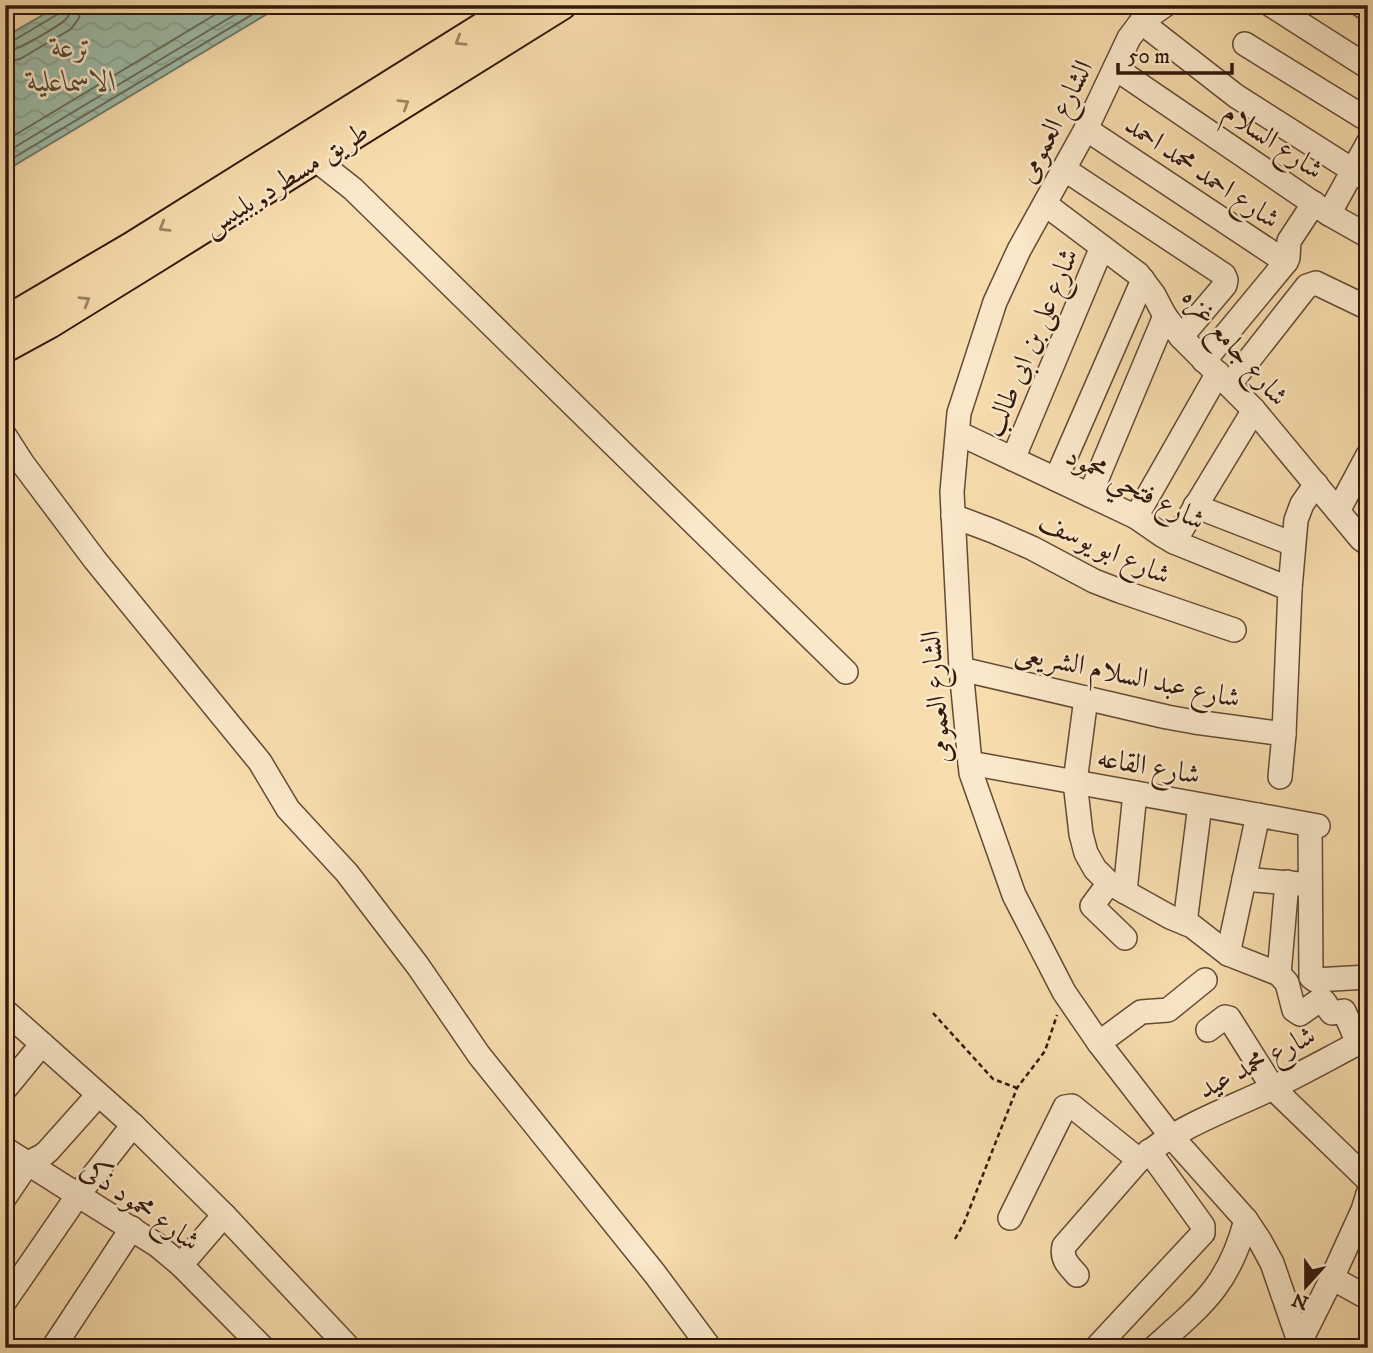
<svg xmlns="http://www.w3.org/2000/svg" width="1373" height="1353" font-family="'IM FELL DW Pica',Amiri,serif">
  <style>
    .water { fill: url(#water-waves); stroke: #737b6a; stroke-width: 2 }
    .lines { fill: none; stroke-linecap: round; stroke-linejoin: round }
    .shore { stroke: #686a5a; stroke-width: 2 }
    .minor-casing { stroke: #644a34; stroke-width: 26 }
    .major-casing { stroke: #33190b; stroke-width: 32 }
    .path { stroke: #33190b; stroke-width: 2.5; stroke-dasharray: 5 3.5; stroke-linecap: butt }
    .minor { stroke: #fae8ca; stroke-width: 23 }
    .major { stroke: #f7dcad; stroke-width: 28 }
    .oneway { stroke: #9f8464 }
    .labels { text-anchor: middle; stroke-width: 5; stroke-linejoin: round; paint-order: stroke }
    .street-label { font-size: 28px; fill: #33190b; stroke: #fae8ca }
    .water-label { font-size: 30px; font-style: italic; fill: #534a3a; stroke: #fae8ca }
  </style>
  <defs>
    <pattern id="water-waves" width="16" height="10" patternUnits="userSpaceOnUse" patternTransform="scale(1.75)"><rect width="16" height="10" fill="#9dbca9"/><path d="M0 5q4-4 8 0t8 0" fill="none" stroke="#88a190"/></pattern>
  </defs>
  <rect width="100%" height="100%" fill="#f7dcad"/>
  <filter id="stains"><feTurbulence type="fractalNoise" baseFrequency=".00286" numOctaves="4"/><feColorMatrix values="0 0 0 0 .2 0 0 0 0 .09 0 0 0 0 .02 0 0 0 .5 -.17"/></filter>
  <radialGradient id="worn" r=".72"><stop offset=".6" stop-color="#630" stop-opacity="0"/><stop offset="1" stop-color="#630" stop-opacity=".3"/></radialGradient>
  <path class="water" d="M60 5H282L5 171V37Z"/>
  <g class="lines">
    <g class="shore">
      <path d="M5 43 11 42 58 14 62 11V5"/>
      <path d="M5 52C16 51 56 28 65 20 70 16 71 11 71 5"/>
      <path d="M5 62 20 59 71 29 79 18 81 5"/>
      <path d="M5 141 231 5"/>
      <path d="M5 153 251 5"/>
      <path d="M5 163 268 5"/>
    </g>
    <defs>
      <g id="minor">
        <path d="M1165 5 1141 22 1129 38 1086 129 1019 250 995 302 959 413 952 492 961 669 971 773 1014 895 1064 992 1099 1043 1171 1136 1246 1220 1260 1241 1272 1263 1300 1344 1306 1348"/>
        <path d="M1271 5 1368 67"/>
        <path d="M1361 5 1368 10"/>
        <path d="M1141 22 1236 96 1368 180"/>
        <path d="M1245 44 1368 120"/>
        <path d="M1115 68 1329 214 1368 236"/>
        <path d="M1086 129 1286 262"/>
        <path d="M315 159 353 189 846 672"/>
        <path d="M1064 169 1224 275 1226 280 1225 285 1181 337"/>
        <path d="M1045 204 1138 274 1154 295 1165 316 1181 337 1254 410 1361 539 1368 544"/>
        <path d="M1329 214 1368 143"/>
        <path d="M1204 361 1286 262 1288 258 1289 241 1314 203"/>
        <path d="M1230 384 1307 286 1316 283 1368 308"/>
        <path d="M958 433 1136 517 1162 535 1174 542 1290 589"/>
        <path d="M5 436 23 464 95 560 260 762 288 809 347 873 418 966 479 1055 655 1274 710 1348"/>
        <path d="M1013 459 1102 247"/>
        <path d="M1056 479 1143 280"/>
        <path d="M1090 495 1165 316"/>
        <path d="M1195 506 1293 544"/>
        <path d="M1338 511 1368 455"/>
        <path d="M953 516 993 531 1032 548 1094 581 1120 591 1234 630"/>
        <path d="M1136 517 1218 373"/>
        <path d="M1174 542 1254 410"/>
        <path d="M961 669 1167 717 1195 722 1284 734"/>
        <path d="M1086 698 1075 782 1081 834 1086 853 1095 869 1109 883 1170 917 1192 926 1228 954 1279 974 1287 983 1294 1010 1300 1014 1321 999C1327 1002 1327 1009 1332 1013L1344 1011 1358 1043"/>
        <path d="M970 763 1318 826"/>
        <path d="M1280 777 1284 734 1290 589 1296 520 1302 504 1316 484"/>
        <path d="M1310 825 1311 977 1315 980 1368 977"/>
        <path d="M1244 879 1300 884"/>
        <path d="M1109 883 1092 906 1125 938"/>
        <path d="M1125 892 1135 793"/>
        <path d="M1185 923 1200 805"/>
        <path d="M1228 954 1258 815"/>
        <path d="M1279 974 1287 882"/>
        <path d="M5 1011 133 1125 224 1215 349 1348"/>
        <path d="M1208 1030 1225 1017 1229 1018 1273 1088 1368 1180"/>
        <path d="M1099 1043 1141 1012 1168 1010 1205 980"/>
        <path d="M5 1089 42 1044"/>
        <path d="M5 1149 157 1245 181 1265 263 1348"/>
        <path d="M5 1197 28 1163 42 1156 48 1151 98 1095"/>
        <path d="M1010 1218 1065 1107 1072 1106 1139 1160"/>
        <path d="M181 1265 224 1215"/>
        <path d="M1077 1275C1068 1265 1061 1259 1064 1246L1139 1160C1174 1129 1221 1112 1262 1093 1298 1076 1333 1056 1368 1038"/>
        <path d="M1332 1278 1368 1298"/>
        <path d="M5 1301 78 1195 133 1125"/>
        <path d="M53 1348 132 1228"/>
        <path d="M1096 1348 1203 1233V1226L1149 1151"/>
        <path d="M1154 1348C1202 1305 1229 1285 1246 1220"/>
        <path d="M1297 1348 1332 1278 1363 1210 1368 1194"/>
      </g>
      <g id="major">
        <path d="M5 321 131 247 518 5"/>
        <path d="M5 348 49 324 143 266 562 5"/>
      </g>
    </defs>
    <use href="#minor" class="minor-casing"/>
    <use href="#major" class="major-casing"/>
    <g class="path">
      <path d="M933 1013 993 1079 1017 1088"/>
      <path d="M955 1239 964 1223 1017 1088 1045 1051 1057 1015"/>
    </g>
    <use href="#minor" class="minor"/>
    <use href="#major" class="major"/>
  </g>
  <defs><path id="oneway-chevron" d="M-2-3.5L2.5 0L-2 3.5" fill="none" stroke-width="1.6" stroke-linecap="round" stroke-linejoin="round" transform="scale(1.75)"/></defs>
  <g class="oneway">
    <use href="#oneway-chevron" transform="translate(460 41) rotate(148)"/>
    <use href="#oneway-chevron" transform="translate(404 104) rotate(-32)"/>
    <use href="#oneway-chevron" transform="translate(164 227) rotate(148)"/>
    <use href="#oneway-chevron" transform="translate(85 301) rotate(-31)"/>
  </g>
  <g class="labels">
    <g class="street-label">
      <text transform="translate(1054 121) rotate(-63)" y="10">الشارع العمومى</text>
      <text transform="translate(1274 140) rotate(34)" y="10">شارع السلام</text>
      <text transform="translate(1203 171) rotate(34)" y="10">شارع احمد محمد احمد</text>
      <text transform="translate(285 178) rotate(-32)" y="10">طريق مسطرد, بلبيس</text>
      <text transform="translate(1030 342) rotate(-67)" y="10">شارع على بن ابى طالب</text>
      <text transform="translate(1236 346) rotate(49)" y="10">شارع جامع غزه</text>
      <text transform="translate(1136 487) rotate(27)" y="10">شارع فتحي محمود</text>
      <text transform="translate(1105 547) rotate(24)" y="10">شارع ابو يوسف</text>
      <text transform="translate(1128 674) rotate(12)" y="10">شارع عبد السلام الشريعى</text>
      <text transform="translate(935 697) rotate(-95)" y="10">الشارع العمومى</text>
      <text transform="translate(1149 765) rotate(10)" y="10">شارع القاعه</text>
      <text transform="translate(1256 1061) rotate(-27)" y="10">شارع محمد عيد</text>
      <text transform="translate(141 1204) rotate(35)" y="10">شارع محمود ذكى</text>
    </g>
    <g class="water-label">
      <text x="72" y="57">ترعة<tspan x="72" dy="34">الاسماعلية</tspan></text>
    </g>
  </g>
  <rect width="1373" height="1353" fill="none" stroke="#f7dcad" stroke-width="28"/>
  <rect x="7" y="7" width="1359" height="1339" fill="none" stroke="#33190b" stroke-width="3.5"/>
  <rect x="14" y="14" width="1345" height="1325" fill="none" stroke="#33190b" stroke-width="2"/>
  <g transform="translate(1306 1286) rotate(201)" stroke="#fae8ca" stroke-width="5" paint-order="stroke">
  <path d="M0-5L12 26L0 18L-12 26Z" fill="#33190b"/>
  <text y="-10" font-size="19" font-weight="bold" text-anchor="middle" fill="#33190b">N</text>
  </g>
  <path d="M1118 63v10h114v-10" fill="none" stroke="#33190b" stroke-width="3.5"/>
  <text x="1128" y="63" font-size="21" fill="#33190b" stroke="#fae8ca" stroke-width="5" paint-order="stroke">50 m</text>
  <rect width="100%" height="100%" filter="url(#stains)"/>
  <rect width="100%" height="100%" fill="url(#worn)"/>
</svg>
